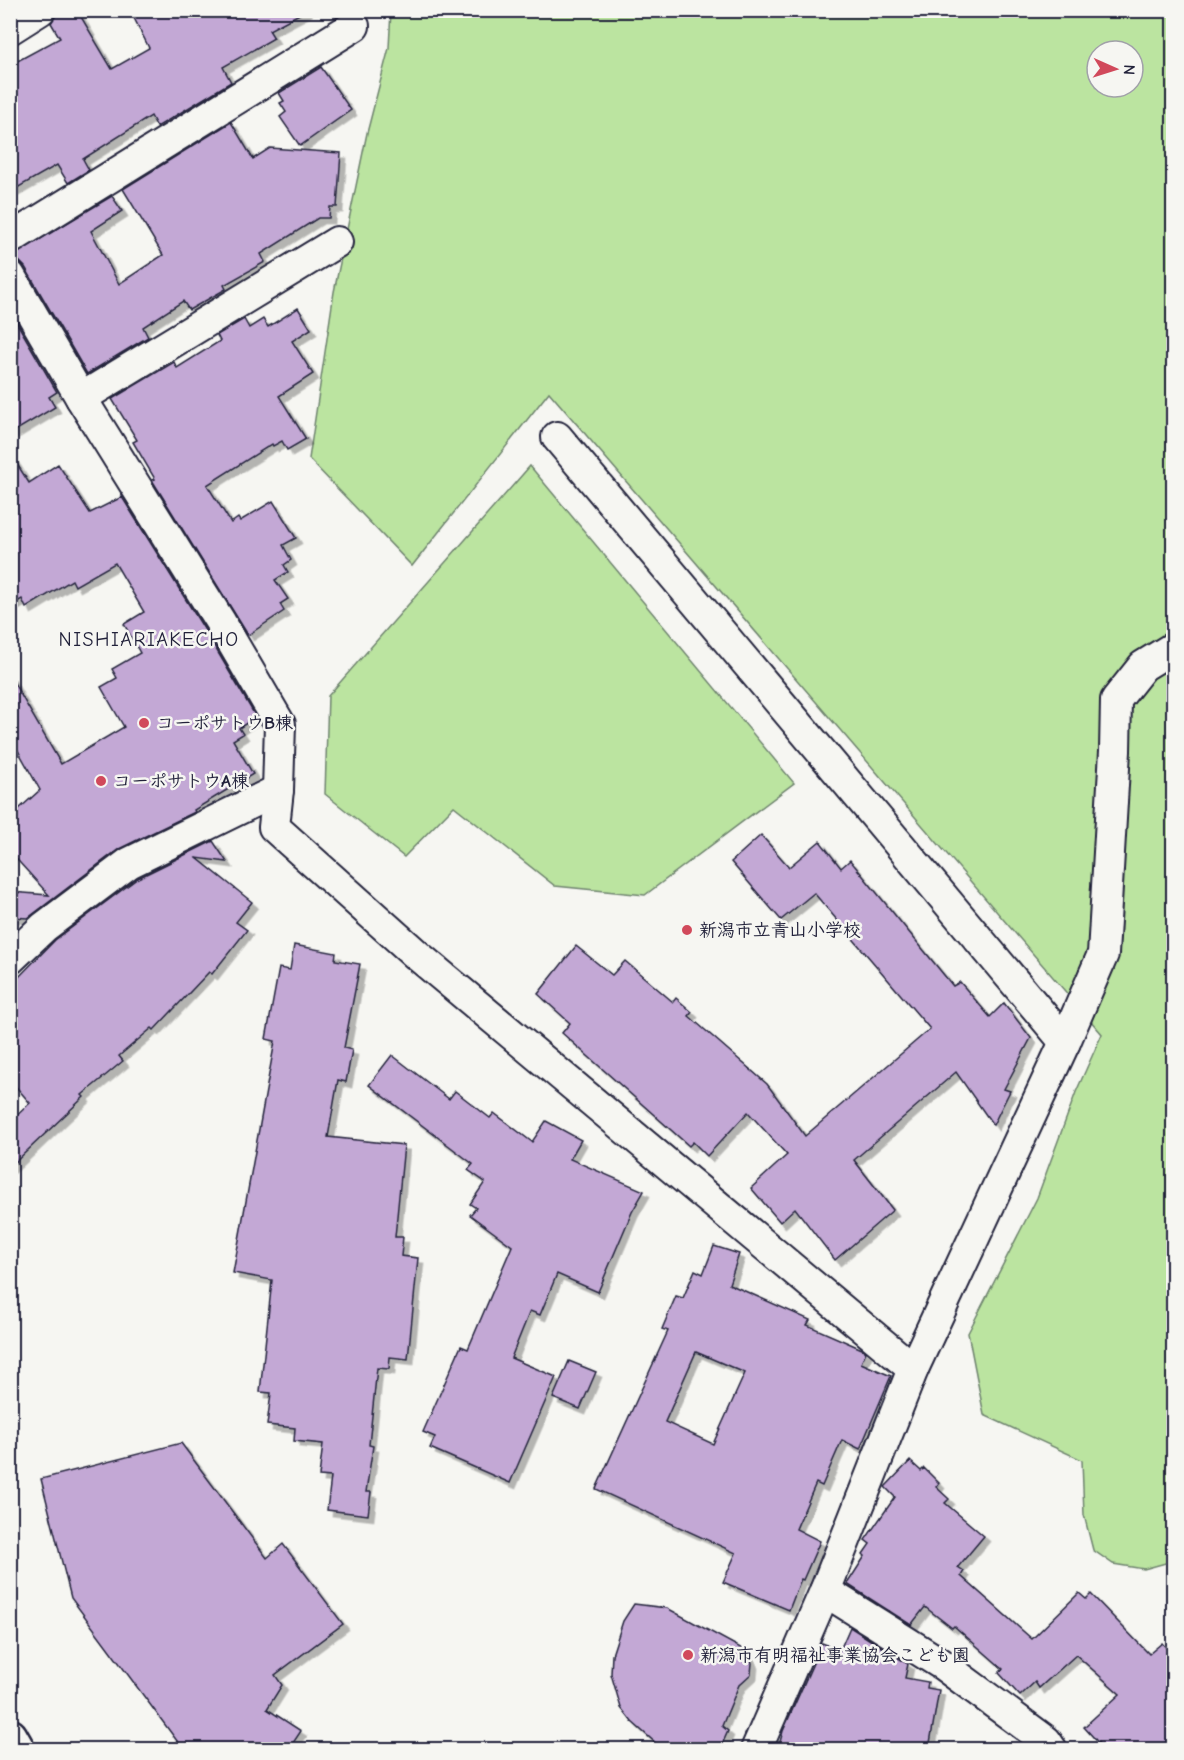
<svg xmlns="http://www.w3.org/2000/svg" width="1184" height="1760" font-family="'Comic Neue','Klee One',sans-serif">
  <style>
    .green { fill: #bbe4a0; stroke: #6e836e; stroke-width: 1.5; fill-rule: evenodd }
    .building { fill: #c3a8d5; stroke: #22223b; stroke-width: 1.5; fill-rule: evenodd; filter: url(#shadow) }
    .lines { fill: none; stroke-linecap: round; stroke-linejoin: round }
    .street-casing { stroke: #22223b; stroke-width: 34 }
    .secondary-casing { stroke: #22223b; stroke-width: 38 }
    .street { stroke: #f6f6f2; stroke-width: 30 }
    .secondary { stroke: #f6f6f2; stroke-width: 33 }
    .poi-dot { fill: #d1495b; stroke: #f6f6f2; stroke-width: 2 }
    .labels { text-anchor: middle; stroke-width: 5; stroke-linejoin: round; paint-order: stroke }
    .poi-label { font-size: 18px; font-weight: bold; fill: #22223b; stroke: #f6f6f2; text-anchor: start }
    .neighbourhood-label { font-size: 20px; letter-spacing: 1.5px; fill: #22223b; stroke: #f6f6f2 }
  </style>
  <defs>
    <filter id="shadow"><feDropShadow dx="5.5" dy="5.5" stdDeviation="0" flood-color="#0004"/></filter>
  </defs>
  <rect width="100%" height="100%" fill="#f6f6f2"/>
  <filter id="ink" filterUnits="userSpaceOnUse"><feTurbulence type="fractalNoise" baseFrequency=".0167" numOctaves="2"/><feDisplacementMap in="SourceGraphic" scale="12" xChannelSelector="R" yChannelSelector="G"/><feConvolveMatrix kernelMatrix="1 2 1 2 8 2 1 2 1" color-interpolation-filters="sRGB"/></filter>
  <g filter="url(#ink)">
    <g class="green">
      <path d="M391 11H1173V1561L1144 1569 1113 1564 1093 1550 1084 1515 1082 1460 984 1415 968 1333 1037 1198 1076 1092 1102 1034 549 392 412 566 309 459 334 292 367 133 389 48ZM1097 51H1133V87H1097Z"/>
      <path d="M530 466 794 783 645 895 555 886 454 806 404 857 325 794 328 696Z"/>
    </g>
    <g class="building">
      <path d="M57 10H77L112 69 149 48 130 10H307L269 30 274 38 223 67 231 82 157 127 151 116 83 159 89 170 68 183 57 165 10 192V65L60 38 51 23 55 17Z"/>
      <path d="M321 67 351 110 300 146 280 117 286 112 280 103 284 101 279 93Z"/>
      <path d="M231 122 253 159 270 148 341 153 337 207H330L329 218H318L261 254 265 262 224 285 226 289 189 310 183 301 143 327 148 337 87 374 25 267 19 261 10 257 112 196 122 211 91 231 119 284 163 255 123 189Z"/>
      <path d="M298 308 311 329 292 341 313 374 279 396 306 439 287 450 282 441 273 446 272 444 207 485 231 523 238 518 240 521 273 501 296 538 283 545 291 560 284 565 288 572 275 580 288 599 280 604 284 611 248 635 152 480 155 479 133 442 137 440 112 399 174 362 177 368 220 341 217 335 244 319 249 328 263 319 268 327Z"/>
      <path d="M10 311 57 392 49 397 55 407 10 434Z"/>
      <path d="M10 453 29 483 58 464 90 513 122 497 206 632 256 717 239 728 243 734 233 740 253 774 194 810 195 812 119 849 28 918 10 917 12 892 49 895 10 852V817L40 790 10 736V676L61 764 124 727 101 687 117 678 112 669 140 653 124 624 144 612 115 563 75 586 72 580 26 608 22 599 10 606Z"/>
      <path d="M761 835 789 867 820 841 841 868 850 860 953 986 960 982 990 1017 1004 1003 1031 1038 1004 1089 1010 1091 993 1125 956 1072 854 1160 893 1210 835 1260 795 1208 780 1222 751 1188 787 1155 748 1112 707 1156 693 1142 689 1146 562 1033 570 1023 538 994 576 946 612 975 625 961 673 1002 676 998 692 1012 689 1016 767 1084 805 1136 930 1029 814 893 781 920 731 862Z"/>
      <path d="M213 841 227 862 197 858 252 902 236 922 247 930 212 974 209 972 154 1030 152 1028 119 1056 123 1061 82 1095 84 1097 10 1167V1122L30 1103 11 1081 10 986 55 940 138 878Z"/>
      <path d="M294 945 336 953 335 960 360 964 344 1048 352 1050 346 1082 338 1080 328 1137 404 1145 395 1237H403L401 1256 418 1258 408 1359 390 1357 389 1369 377 1368 369 1445 373 1446 366 1492H371L368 1515 327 1510 331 1477 319 1476 323 1444 294 1441 295 1428 267 1425 271 1393 260 1392 272 1280 233 1273 275 1041 266 1039 279 968 290 970Z"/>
      <path d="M392 1055 449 1099 455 1091 490 1118 494 1113 532 1142 546 1121 581 1140 570 1159 644 1191 632 1212 598 1292 557 1274 540 1315 530 1311 511 1358 556 1377 510 1483 430 1448 435 1437 423 1432 461 1346 468 1349 512 1246 470 1215 476 1208 470 1204 485 1182 468 1170 473 1164 369 1085Z"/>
      <path d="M714 1246 739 1254 729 1284 810 1320 807 1325 862 1349 866 1352 861 1363 891 1376 860 1449 842 1440 822 1486 816 1483 796 1529 820 1541 803 1580 801 1579 789 1610 723 1582 736 1553 596 1489 668 1331 662 1329 676 1296 683 1298 695 1270 703 1274ZM696 1352 745 1373 713 1444 665 1422Z"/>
      <path d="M569 1361 596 1372 580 1409 553 1398Z"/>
      <path d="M181 1443 267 1558 283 1544 343 1624 275 1675 282 1685 267 1709 301 1731 289 1749H183L71 1598 41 1479Z"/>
      <path d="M910 1461 921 1471 924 1468 939 1483 936 1487 949 1499 945 1503 984 1536 958 1567 964 1571 961 1576 1032 1639 1079 1593 1086 1599 1091 1594 1149 1654 1162 1643 1173 1655V1749H1104L1084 1727 1120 1694 1076 1655 1039 1688 1035 1682 1020 1696 999 1673 1003 1669 954 1626 952 1628 925 1607 911 1625 847 1584 865 1556 863 1554 870 1544 865 1540 895 1497 885 1487Z"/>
      <path d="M634 1604 667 1608 748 1652 752 1663 751 1674 739 1685 722 1726 728 1731 720 1749H670L658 1745 632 1722 621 1708 611 1674 612 1655 623 1621Z"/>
      <path d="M850 1627 908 1664 905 1678 928 1682 927 1688 939 1690 929 1749H890L858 1746 857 1749H778L783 1731 822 1643 840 1650Z"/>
    </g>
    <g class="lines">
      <defs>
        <g id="street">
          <path d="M10 29 40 10"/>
          <path d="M10 239 354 26"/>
          <path d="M10 276 81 398 221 623 280 724 278 790 274 827 417 955 913 1369"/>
          <path d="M81 398 337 242"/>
          <path d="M557 437 1065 1042"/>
          <path d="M10 959 44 927 129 863 278 790"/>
          <path d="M825 1591 943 1665 1046 1741 1052 1750"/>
          <path d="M756 1750 825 1591 913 1369 1065 1042 1103 954 1115 751 1116 700 1143 666 1174 647"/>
        </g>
        <path id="secondary" d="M10 1736 18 1750"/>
      </defs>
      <use href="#street" class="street-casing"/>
      <use href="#secondary" class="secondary-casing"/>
      <use href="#street" class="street"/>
      <use href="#secondary" class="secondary"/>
    </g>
  </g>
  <g class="poi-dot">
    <circle cx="144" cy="723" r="6"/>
    <circle cx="101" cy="781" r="6"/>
    <circle cx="687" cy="930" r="6"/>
    <circle cx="688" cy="1655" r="6"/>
  </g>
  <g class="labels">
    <g class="poi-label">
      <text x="156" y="729">コーポサトウB棟</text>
      <text x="113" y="787">コーポサトウA棟</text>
      <text x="699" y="936">新潟市立青山小学校</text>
      <text x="700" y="1661">新潟市有明福祉事業協会こども園</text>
    </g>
    <g class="neighbourhood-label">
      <text x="149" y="646">NISHIARIAKECHO</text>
    </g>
  </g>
  <rect width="1184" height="1760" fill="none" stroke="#f6f6f2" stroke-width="36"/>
  <rect x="18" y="18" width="1148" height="1724" fill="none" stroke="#22223b" stroke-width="2" filter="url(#ink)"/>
  <g transform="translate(1115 69) rotate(93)"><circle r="28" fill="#f6f6f2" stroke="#a1a1a9" stroke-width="1.5"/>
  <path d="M0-4.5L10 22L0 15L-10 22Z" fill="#d1495b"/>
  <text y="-9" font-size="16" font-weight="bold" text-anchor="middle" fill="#22223b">N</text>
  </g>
</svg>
